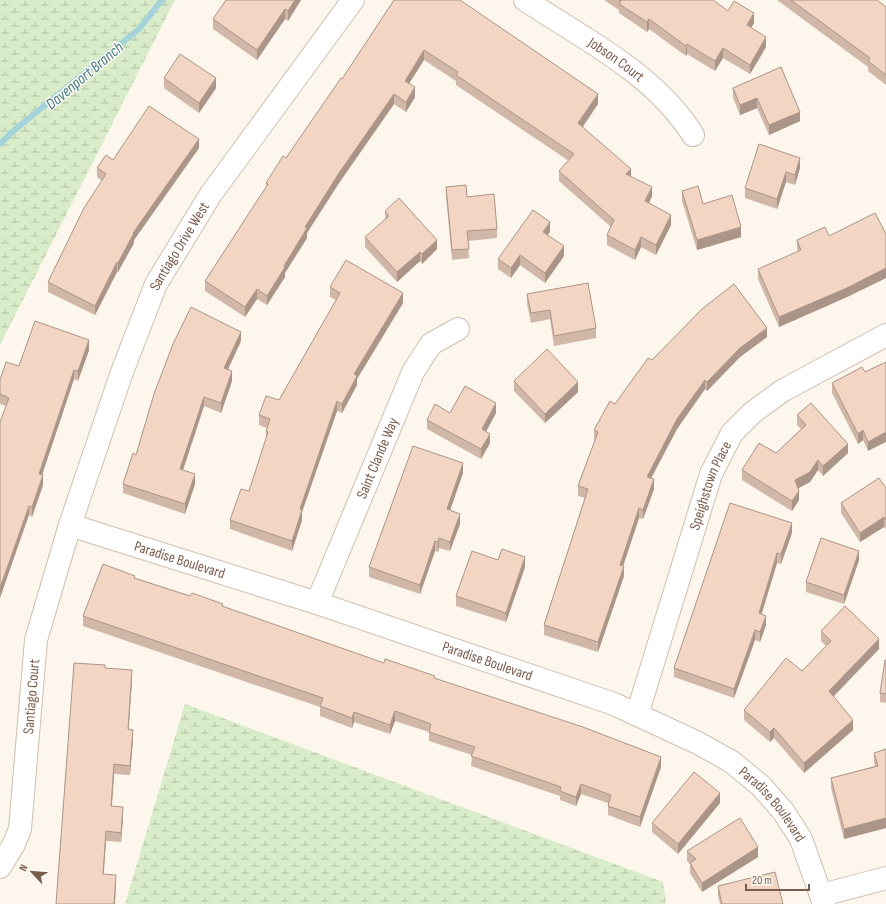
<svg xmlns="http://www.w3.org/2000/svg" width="886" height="904" font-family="'Sofia Sans Condensed',sans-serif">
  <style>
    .wetland { fill: url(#wetland-marsh) }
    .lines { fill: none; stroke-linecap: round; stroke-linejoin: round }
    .stream { stroke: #a5d3da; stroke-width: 6 }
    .minor-casing { stroke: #d1beb0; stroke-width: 24 }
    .minor { stroke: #fff; stroke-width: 22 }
    .wall { fill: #d1b7a8 }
    .shaded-wall { fill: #aa9588 }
    .building { fill: #f3d5c3; stroke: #aa9588 }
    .labels { text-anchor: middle; stroke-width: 3; stroke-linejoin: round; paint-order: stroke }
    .street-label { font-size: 15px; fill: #7a5c4d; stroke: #fffaf3 }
    .water-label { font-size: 16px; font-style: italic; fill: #437c86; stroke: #fffaf3 }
  </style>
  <defs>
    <pattern id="wetland-marsh" width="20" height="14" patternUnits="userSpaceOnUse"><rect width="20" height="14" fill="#d8ecc9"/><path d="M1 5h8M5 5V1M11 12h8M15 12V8" fill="none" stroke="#b4c2a5"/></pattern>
  </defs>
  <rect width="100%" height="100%" fill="#fdf6ec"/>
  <g class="wetland">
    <path d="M0 0H175L0 345Z"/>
    <path d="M185 704 663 882 666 904H125Z"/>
  </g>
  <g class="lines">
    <path class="stream" d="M0 144 12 132 139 29 162 0"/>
    <defs>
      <g id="minor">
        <path id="s1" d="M525 0C584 39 654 73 693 135"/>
        <path id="s2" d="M70 525 317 603 614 704 698 743 732 762 761 786 783 811 801 839 824 904"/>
        <path id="s3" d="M317 603 413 372 431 344 458 329"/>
        <path id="s4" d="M637 715 711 474 732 433 752 413 782 391 886 335"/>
        <path id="s5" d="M0 867 14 844 20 829 36 640 70 525 122 372 156 284 211 194 353 0"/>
        <path d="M822 895 886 878"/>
      </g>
    </defs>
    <use href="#minor" class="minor-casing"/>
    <use href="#minor" class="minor"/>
  </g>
  <g class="wall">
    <path d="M226 0H301L288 21 285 19 257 60 213 29V19Z"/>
    <path d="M394 0 598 104 583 127 631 176 652 196 649 203 671 225 656 255 641 247 635 260 607 245V235L611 227 559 181V171L569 161 456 85V81L424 60 409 83 415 97 406 112 394 104 339 183 307 233V238L285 273V277L267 305 257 299 245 317 205 291V281L266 188V183L286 158 342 79Z"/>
    <path d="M604 0H713L728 11 754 23 751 28 766 47 750 74 723 58 715 71 687 54 686 56 649 29 647 32 619 13V10Z"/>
    <path d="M777 0H877L886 7V85L868 71V67Z"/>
    <path d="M781 67 800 121 769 135 757 108 740 115 733 98V88Z"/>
    <path d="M164 78 216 88 199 113 164 88Z"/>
    <path d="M199 148 134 240V243L118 272H117L95 315 48 292V282L102 181 97 177V168L113 160Z"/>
    <path d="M800 158V168L795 185 786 182 777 209 745 198V188Z"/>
    <path d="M446 187 467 197 497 229V238L468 241 469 258 452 260 446 196Z"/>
    <path d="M682 191 703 204 741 237 697 250 682 201Z"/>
    <path d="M385 211 437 249 422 264 420 261 397 282 365 247V237L385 220Z"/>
    <path d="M550 232 548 235 564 256 545 283 520 265 511 278 498 269V259Z"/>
    <path d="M886 234V278L847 297 779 327 758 279V269L798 252 797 249V240L829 236Z"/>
    <path d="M330 287 403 303 357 379V385L342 413 337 411 302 512V520L292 551 230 529V520L249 491 266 440V431L267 428 259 425V415L279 400 336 300 330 297Z"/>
    <path d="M527 294 596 328V338L554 346 550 319 531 323 527 304Z"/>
    <path d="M767 337 740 357 707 391 705 389 677 429 651 478 654 489 643 519 639 518 623 566 624 576 598 652 544 635V625L585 498 578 496V486L595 441 594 440V430L615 404 652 360Z"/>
    <path d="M241 341 228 369 232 381 221 413 204 406 183 470 195 484 185 514 123 493V484L136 455Z"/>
    <path d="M89 350 78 381 74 379 42 475 43 485 32 517 29 515 6 406 0 404V380L19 366Z"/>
    <path d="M886 362 868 451 863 440 858 444 832 393V383L865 372Z"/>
    <path d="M514 381 578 392 545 423 514 391Z"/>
    <path d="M450 413H496L486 431 490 443 481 459 427 429V420Z"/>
    <path d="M797 415 848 453 823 476 818 470 810 482 798 488 799 500 792 511 742 480V470L776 453 801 429 797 425Z"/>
    <path d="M463 473 450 510 460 524 450 551 439 548 438 552 435 551 420 594 369 577V567Z"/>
    <path d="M886 488V529L884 527 860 542 841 513V503Z"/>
    <path d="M792 533 781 564 777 563 761 614 766 625 760 642 755 640 734 698 674 677V668Z"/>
    <path d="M498 560 525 567 506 622 456 606V596Z"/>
    <path d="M859 560 844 604 806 592V582Z"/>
    <path d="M135 578 223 607 384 663 435 678 661 767 640 827 608 815V803L581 794 576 806 560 800V796L471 766 472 755 429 741V732L395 721 390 734 354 722 352 728 320 716V707L83 626V616Z"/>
    <path d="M821 631 879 649 833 697 853 730 804 773 774 738 770 742 744 720V710L802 671 826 646 821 641Z"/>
    <path d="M886 660V703L880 702V693Z"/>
    <path d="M105 668 132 680 128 729 133 739 130 775 114 774 112 806 123 817 121 842 106 841 103 874 116 885 56 904Z"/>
    <path d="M886 749V828L844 839 831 788V778L875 766 874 763V753Z"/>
    <path d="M720 803 678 854 652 832V823Z"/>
    <path d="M687 851 758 857 702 892 690 873V864L687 861Z"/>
    <path d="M718 886 783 904H720L718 896Z"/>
  </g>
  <g class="shaded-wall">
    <path d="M295 0H301L288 21V11Z"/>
    <path d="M285 9V19L257 60V50Z"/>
    <path d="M754 13V23L747 35V25Z"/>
    <path d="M649 19V29L647 32V22Z"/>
    <path d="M766 37V47L750 74V65Z"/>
    <path d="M687 44V54L686 56V46Z"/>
    <path d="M723 48V58L715 71V61Z"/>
    <path d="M424 50V60L405 90V81Z"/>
    <path d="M216 78V88L199 113V103Z"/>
    <path d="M415 87V97L406 112V102Z"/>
    <path d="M394 94V104L339 183 307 233V238L285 273V277L267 305V296L305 227 339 173Z"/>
    <path d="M598 94V104L578 133V123Z"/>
    <path d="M757 98V108L740 115V105Z"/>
    <path d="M800 112V121L769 135V125Z"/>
    <path d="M199 139V148L134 240V243L118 272V263L133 233Z"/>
    <path d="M800 158V168L795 185V175Z"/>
    <path d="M631 169V179L626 174Z"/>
    <path d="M786 172V182L777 209V199Z"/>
    <path d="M652 187V196L645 211V201Z"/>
    <path d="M671 215V225L656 255V245Z"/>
    <path d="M550 222V232L543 241V232Z"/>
    <path d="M741 227V237L697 250V240Z"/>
    <path d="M641 237V247L635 260V250Z"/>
    <path d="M437 240V249L422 264V254Z"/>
    <path d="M564 246V256L545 283V273Z"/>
    <path d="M420 252V261L397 282V272Z"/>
    <path d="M520 255V265L511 278V268Z"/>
    <path d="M117 262V272L95 315V306Z"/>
    <path d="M886 268V278L847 297 779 327V317Z"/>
    <path d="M257 289V299L245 317V307Z"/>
    <path d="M403 293V303L357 379V385L342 413V404L354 374Z"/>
    <path d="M767 328V337L740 357 707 391V382L740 348Z"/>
    <path d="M241 332V341L224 378V368Z"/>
    <path d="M89 340V350L78 381V371Z"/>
    <path d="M74 370V379L39 484V474Z"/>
    <path d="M232 371V381L221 413V403Z"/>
    <path d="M705 380V389L677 429 647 486V477L677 419Z"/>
    <path d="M578 382V392L545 423V414Z"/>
    <path d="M204 397V406L180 479V469Z"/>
    <path d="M337 401V411L302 512V520L292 551V541L300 509Z"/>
    <path d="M496 403V413L482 439V429Z"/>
    <path d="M863 430V440L858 444V434Z"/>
    <path d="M886 432V442L868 451V442Z"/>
    <path d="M490 434V443L481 459V449Z"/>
    <path d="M848 444V453L823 476V466Z"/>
    <path d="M818 460V470L810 482 795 490V480Z"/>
    <path d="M463 463V473L447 519V509Z"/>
    <path d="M195 474V484L185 514V504Z"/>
    <path d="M43 475V485L32 517V507Z"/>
    <path d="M654 479V489L643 519V510Z"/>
    <path d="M799 491V500L792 511V501Z"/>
    <path d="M29 506V515L0 598V588Z"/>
    <path d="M639 508V518L620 575V565Z"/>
    <path d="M460 514V524L450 551V542Z"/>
    <path d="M884 517V527L860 542V533Z"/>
    <path d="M792 523V533L781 564V554Z"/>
    <path d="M439 538V548L438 552V542Z"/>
    <path d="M435 541V551L420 594V585Z"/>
    <path d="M859 551V560L844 604V595Z"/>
    <path d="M777 553V563L759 623V613Z"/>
    <path d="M525 557V567L506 622V613Z"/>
    <path d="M624 566V576L598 652V642Z"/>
    <path d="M766 616V625L760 642V632Z"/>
    <path d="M755 630V640L734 698V689Z"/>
    <path d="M879 639V649L829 701V691Z"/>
    <path d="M132 670V680L128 739V729Z"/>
    <path d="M395 711V721L390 734V725Z"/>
    <path d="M354 712V722L352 728V718Z"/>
    <path d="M853 720V730L804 773V763Z"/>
    <path d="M774 728V738L770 742V732Z"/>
    <path d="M133 730V739L130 775V766Z"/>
    <path d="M661 757V767L640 827V817Z"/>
    <path d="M114 764V774L111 816V806Z"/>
    <path d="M581 784V794L576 806V797Z"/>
    <path d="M720 793V803L678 854V844Z"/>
    <path d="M123 807V817L121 842V833Z"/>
    <path d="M886 818V828L844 839V829Z"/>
    <path d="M106 831V841L103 884V874Z"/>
    <path d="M758 847V857L702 892V883Z"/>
    <path d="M116 875V885L115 904H114Z"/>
  </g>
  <g class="building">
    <path d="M226 0H295L288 11 285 9 257 50 213 19Z"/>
    <path d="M394 0H460L598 94 578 123 631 169 626 174 652 187 645 201 671 215 656 245 641 237 635 250 607 235 614 220 559 171 574 154 456 75 458 72 424 50 405 81 415 87 406 102 394 94 339 173 305 227 307 228 284 266 285 267 267 296 257 289 245 307 205 281 268 184 266 183 283 156 286 158 341 78 342 79Z"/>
    <path d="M619 0H713L728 11 734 1 754 13 747 25 766 37 750 65 723 48 715 61 687 44 686 46 649 19 647 22 619 4 621 1Z"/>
    <path d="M791 0H877L886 7V75L868 61 870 58Z"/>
    <path d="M180 54 216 78 199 103 164 78Z"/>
    <path d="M781 67 800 112 769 125 757 98 740 105 733 88Z"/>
    <path d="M149 106 199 139 133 233H134L118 263 117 262 95 306 48 282 84 208 106 174 97 168 106 155 113 160Z"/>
    <path d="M759 144 800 158 795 175 786 172 777 199 745 188Z"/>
    <path d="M466 185 467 197 494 194 497 229 467 231 469 249 452 250 446 187Z"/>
    <path d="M698 186 703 204 732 195 741 227 697 240 682 191Z"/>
    <path d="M399 198 437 240 422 254 420 252 397 272 365 237 389 216 385 211Z"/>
    <path d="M533 210 550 222 543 232 564 246 545 273 520 255 511 268 498 259Z"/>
    <path d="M875 213 886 234V268L847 288 779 317 758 269 801 250 797 240 825 227 829 236Z"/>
    <path d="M346 260 403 293 354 374 357 376 342 404 337 401 300 509 302 510 292 541 230 520 241 489 249 491 268 432 266 431 270 419 259 415 266 396 279 400 340 293 330 287Z"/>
    <path d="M588 283 596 328 554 336 550 310 531 313 527 294Z"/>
    <path d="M734 284 767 328 740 348 707 382 705 380 677 419 647 477 654 479 643 510 639 508 620 565 624 566 598 642 544 625 588 489 578 486 598 432 594 430 610 401 615 404 648 358 652 360 702 309Z"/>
    <path d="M191 307 241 332 224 368 232 371 221 403 204 397 180 469 195 474 185 504 123 484 133 453 136 455 154 394 173 344Z"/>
    <path d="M35 321 89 340 78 371 74 370 39 474 43 475 32 507 29 506 0 588V422L9 398 0 394V380L6 362 19 366Z"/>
    <path d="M547 349 578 382 545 414 514 381Z"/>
    <path d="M886 362V432L868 442 863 430 858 434 832 383 862 367 865 372Z"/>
    <path d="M465 386 496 403 482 429 490 434 481 449 427 420 435 404 450 413Z"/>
    <path d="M811 403 848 444 823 466 818 460 810 472 795 480 799 491 792 501 742 470 759 443 776 453 806 425 797 415Z"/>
    <path d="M413 446 463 463 447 509 460 514 450 542 439 538 438 542 435 541 420 585 369 567Z"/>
    <path d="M879 478 886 488V520L884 517 860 533 841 503Z"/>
    <path d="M730 503 792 523 781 554 777 553 759 613 766 616 760 632 755 630 734 689 674 668Z"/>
    <path d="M821 538 859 551 844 595 806 582Z"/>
    <path d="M502 549 525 557 506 613 456 596 472 551 498 560Z"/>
    <path d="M103 564 135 576 134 578 190 596 192 593 223 604 222 606 384 663 385 659 435 676 434 678 583 727 661 757 640 817 608 806 611 795 581 784 576 797 560 791 561 787 471 756 475 747 429 732 431 724 395 711 390 725 354 712 352 718 320 706 323 698 83 616Z"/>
    <path d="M845 606 879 639 829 691 853 720 804 763 774 728 770 732 744 710 786 658 802 671 831 641 821 631Z"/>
    <path d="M885 660H886V694L880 693Z"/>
    <path d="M74 663 105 665V668L132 670 128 729 133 730 130 766 114 764 111 806 123 807 121 833 106 831 103 874 116 875 114 904H56Z"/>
    <path d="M886 749V818L844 829 831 778 878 766 874 753Z"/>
    <path d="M694 772 720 793 678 844 652 823Z"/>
    <path d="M740 818 758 847 702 883 690 863 696 859 687 851Z"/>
    <path d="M775 872 783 904H722L718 886Z"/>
  </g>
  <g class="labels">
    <g class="street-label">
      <text dy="5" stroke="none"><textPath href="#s1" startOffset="109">Jobson Court</textPath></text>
      <text dy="5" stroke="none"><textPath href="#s5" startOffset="653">Santiago Drive West</textPath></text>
      <text dy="5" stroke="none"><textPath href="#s3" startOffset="157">Saint Clande Way</textPath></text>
      <text dy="5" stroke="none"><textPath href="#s4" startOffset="241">Speighstown Place</textPath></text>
      <text dy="5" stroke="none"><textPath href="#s2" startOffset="115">Paradise Boulevard</textPath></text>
      <text dy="5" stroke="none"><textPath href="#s2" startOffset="439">Paradise Boulevard</textPath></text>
      <text dy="5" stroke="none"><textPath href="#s5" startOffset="176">Santiago Court</textPath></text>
      <text dy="5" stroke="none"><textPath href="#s2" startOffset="763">Paradise Boulevard</textPath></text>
    </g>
    <g class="water-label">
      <text transform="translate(84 75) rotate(-40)" y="6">Davenport Branch</text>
    </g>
  </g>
  <g transform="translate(32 872) rotate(296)" stroke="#fffaf3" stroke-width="3" paint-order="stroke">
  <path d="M0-3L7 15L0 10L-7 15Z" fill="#7a5c4d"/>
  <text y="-6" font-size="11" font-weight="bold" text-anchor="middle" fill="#7a5c4d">N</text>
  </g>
  <path d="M746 884v6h63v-6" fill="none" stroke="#7a5c4d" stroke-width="2"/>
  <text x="752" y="884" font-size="12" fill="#7a5c4d" stroke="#fffaf3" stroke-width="3" paint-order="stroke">20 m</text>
</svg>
